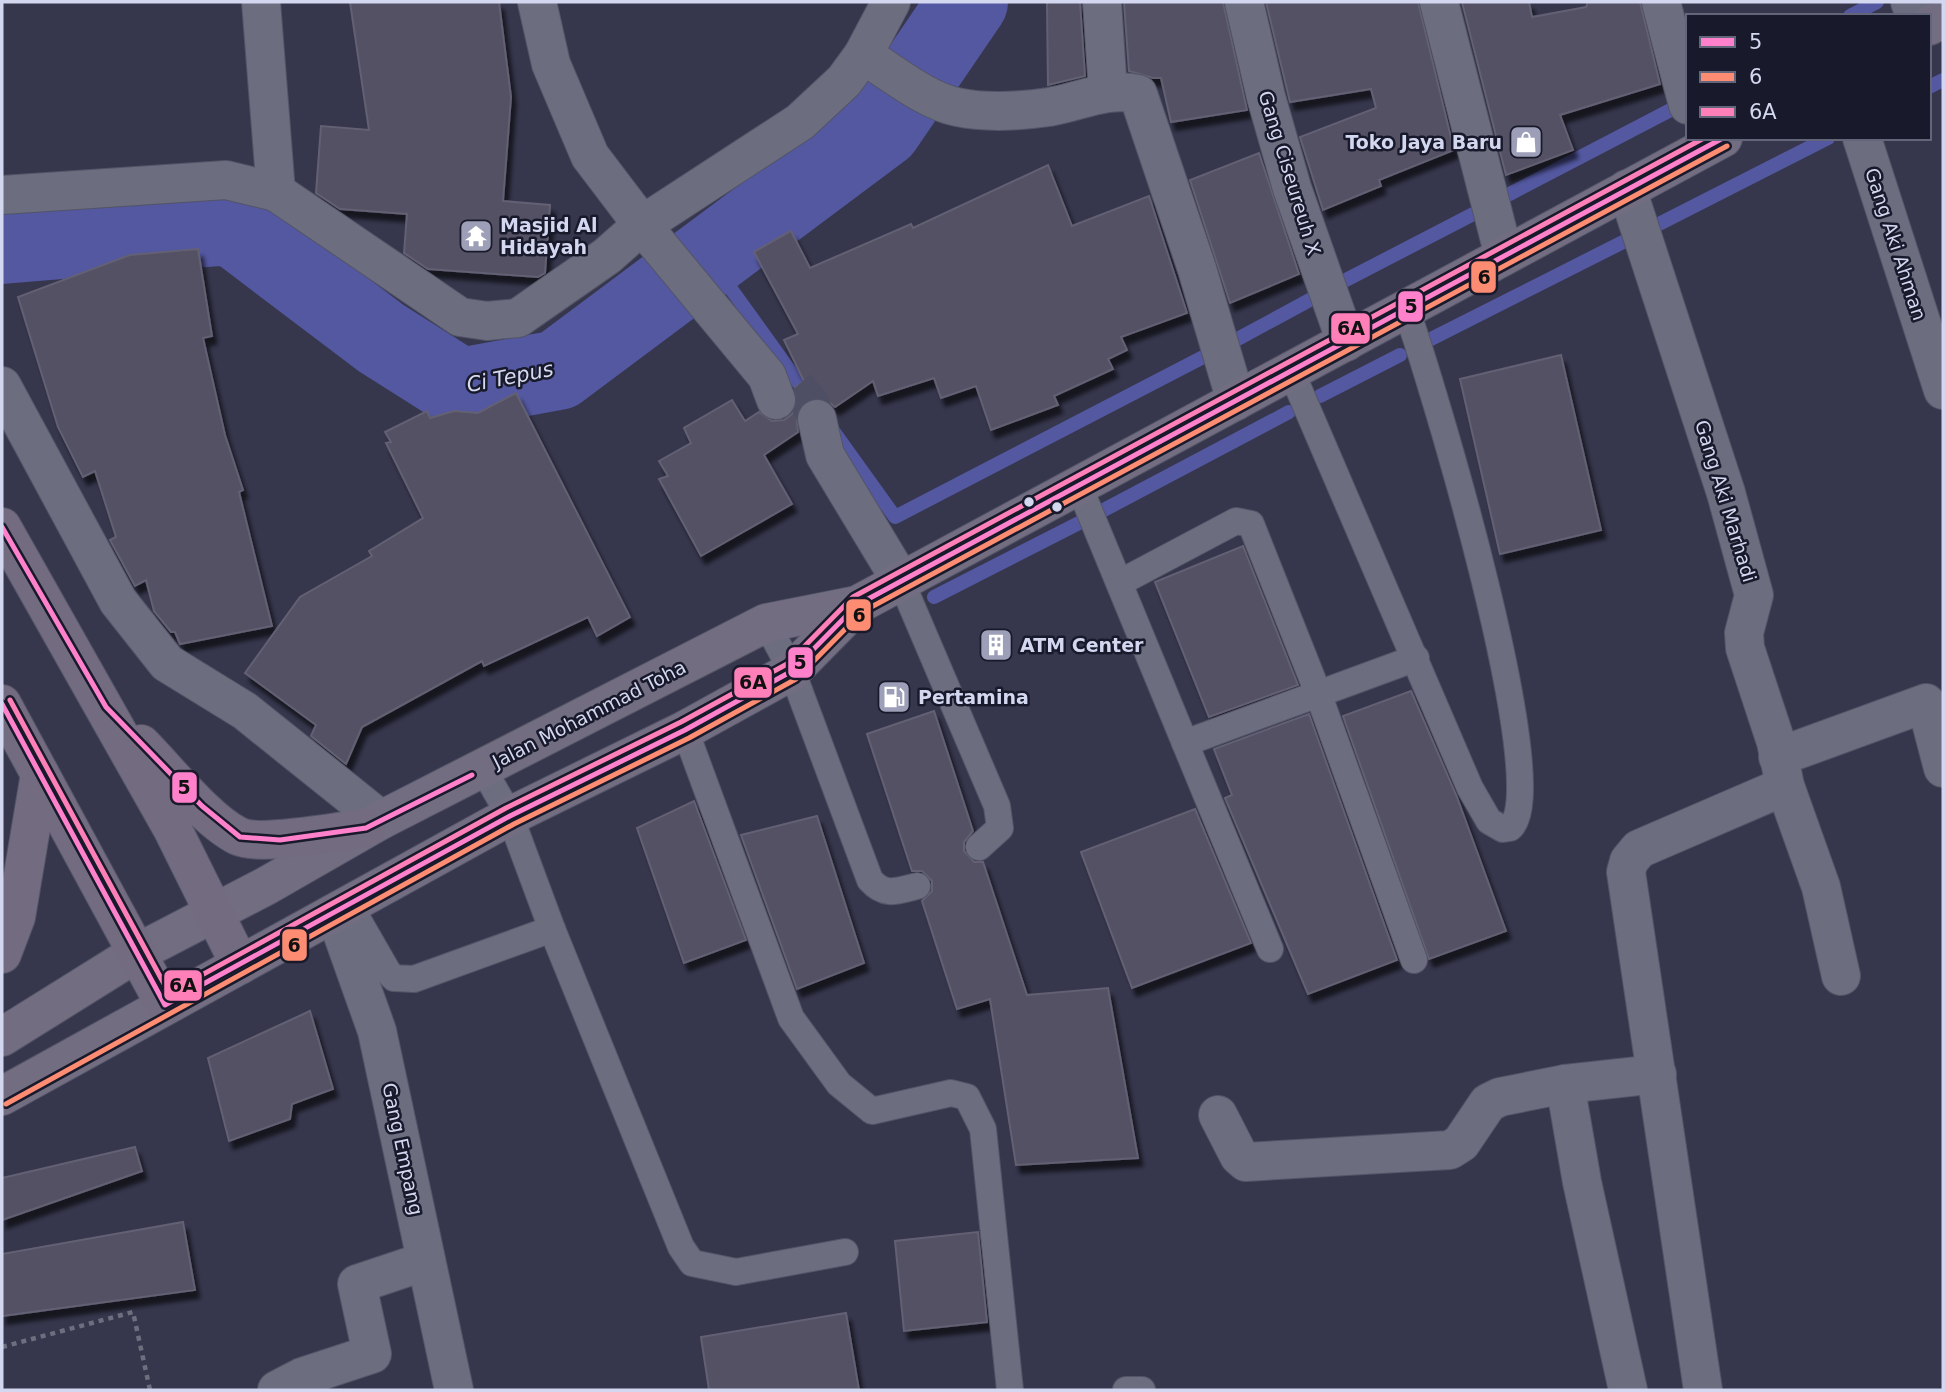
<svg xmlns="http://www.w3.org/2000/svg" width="1945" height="1392" font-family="'DejaVu Sans',sans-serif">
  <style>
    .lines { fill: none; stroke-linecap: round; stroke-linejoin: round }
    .stream { stroke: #5358a0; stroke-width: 14 }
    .river { stroke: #5358a0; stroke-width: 80 }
    .building { fill: #525164; stroke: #636073; stroke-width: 2; filter: url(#shadow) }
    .secondary-tunnel { stroke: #4e4f65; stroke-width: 38; stroke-dasharray: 38 19; stroke-linecap: butt }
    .lane-casing { stroke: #535467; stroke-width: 28 }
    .street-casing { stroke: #535467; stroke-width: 40 }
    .secondary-casing { stroke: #535467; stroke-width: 40 }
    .primary-casing { stroke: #535467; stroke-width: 40 }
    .highway-casing { stroke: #535467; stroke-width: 40 }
    .path { stroke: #6d6f7f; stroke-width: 4.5; stroke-dasharray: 5 5; stroke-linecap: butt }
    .lane { stroke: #6c6e7f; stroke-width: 26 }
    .street { stroke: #6c6e7f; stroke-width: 38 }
    .secondary { stroke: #6c6e7f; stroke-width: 38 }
    .primary { stroke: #726d80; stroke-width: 38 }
    .highway { stroke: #736c80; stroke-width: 38 }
    .bus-1-casing { stroke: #181a2b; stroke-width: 10 }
    .bus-2-casing { stroke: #181a2b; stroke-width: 10 }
    .bus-3-casing { stroke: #181a2b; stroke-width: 10 }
    .bus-1 { stroke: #ff80cb; stroke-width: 5 }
    .bus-2 { stroke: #fd8c72; stroke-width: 5 }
    .bus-3 { stroke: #ff80b8; stroke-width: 5 }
    .bus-dot { fill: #d3d7f0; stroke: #181a2b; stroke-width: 2.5 }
    .labels { text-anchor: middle; stroke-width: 5; stroke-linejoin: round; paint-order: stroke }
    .poi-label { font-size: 19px; font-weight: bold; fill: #d3d7f0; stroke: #181a2b; text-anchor: start }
    .street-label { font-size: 19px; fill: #d3d7f0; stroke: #181a2b }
    .water-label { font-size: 21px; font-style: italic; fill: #d6daf0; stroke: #181a2b }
    .line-badge { stroke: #181a2b; stroke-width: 2.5 }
    .pale-badge-label { font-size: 19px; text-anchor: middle; font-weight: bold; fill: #111 }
  </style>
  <defs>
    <filter id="shadow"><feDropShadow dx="4.5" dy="8" stdDeviation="2" flood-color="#0009"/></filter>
  </defs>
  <rect width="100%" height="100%" fill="#36374d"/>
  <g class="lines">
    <g class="stream">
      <path d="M1850 16 1877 2"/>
      <path d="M1929 87 1943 80"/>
      <path d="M1500 199 1684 103"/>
      <path d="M1655 226 1828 138"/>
      <path d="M708 257 895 517 1209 354"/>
      <path d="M1342 282 1481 210"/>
      <path d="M1429 340 1625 241"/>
      <path d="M1232 342 1317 296"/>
      <path d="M1320 396 1400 355"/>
      <path d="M1100 512 1289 412"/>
      <path d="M934 597 1081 522"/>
    </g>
    <path class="river" d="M2 244 232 225 381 338 460 388 558 370 882 128 968 2"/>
  </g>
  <g class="building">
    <path d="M350 2H499L511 97 503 201 550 205 545 273 538 277 428 269 404 253 407 214 340 209 316 193 321 126 369 130Z"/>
    <path d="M1047 2H1080L1085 76 1048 85Z"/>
    <path d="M1124 2H1223L1247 110 1171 122 1161 78H1153L1129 71Z"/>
    <path d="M1266 2H1418L1454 150 1379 180 1381 186 1323 210 1300 137 1376 108 1371 89 1290 102Z"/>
    <path d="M1462 2H1529L1532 17 1586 7 1588 2H1640L1660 84 1560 115 1573 150 1506 175Z"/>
    <path d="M1259 153 1299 274 1230 303 1190 180Z"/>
    <path d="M1048 165 1072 226 1149 196 1187 313 1121 337 1127 350 1108 359 1113 369 1054 396 1058 405 991 430 976 386 941 398 934 378 878 396 873 381 835 407 824 398H812L803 402 796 412 798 432 764 455 792 504 701 556 659 479 668 476 659 461 691 443 684 428 732 400 745 421 759 412 772 421 784 420 792 414 797 404 795 388 804 381 784 340 798 334 754 252 791 231 810 268 911 224 913 228Z"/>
    <path d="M198 249 212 336 203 338 225 435 243 490 239 492 272 626 180 644 175 632H171L154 611 146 580 135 586 110 540 116 537 95 471 83 477 58 427 18 297 130 255Z"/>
    <path d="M1561 355 1601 530 1500 554 1460 379Z"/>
    <path d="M516 393 630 617 597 636 588 617 484 666 482 661 362 727 346 764 311 736 316 725 245 673 300 597 372 556 369 551 423 518 386 443 391 442 385 432 427 411 430 418 454 411 478 413Z"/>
    <path d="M1243 546 1298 685 1209 717 1155 582Z"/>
    <path d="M1411 691 1457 797 1506 931 1429 959 1343 716Z"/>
    <path d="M934 711 973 831 964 842V851L974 862H983L1027 995 1108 988 1138 1158 1016 1165 990 999 957 1009 922 901 932 891V881L922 871H912L867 734Z"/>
    <path d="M1309 714 1397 960 1308 994 1225 798 1232 795 1214 749Z"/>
    <path d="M694 801 746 940 684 963 637 828Z"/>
    <path d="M1195 809 1251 943 1132 988 1081 852Z"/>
    <path d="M817 816 864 963 797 989 741 835Z"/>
    <path d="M310 1011 333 1089 292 1104 290 1119 229 1141 208 1058Z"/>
    <path d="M135 1147 142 1171 2 1220V1178Z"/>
    <path d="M183 1222 195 1290 2 1316V1254Z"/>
    <path d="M978 1232 987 1322 904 1331 895 1241Z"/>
    <path d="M846 1313 859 1390H709L701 1337Z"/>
  </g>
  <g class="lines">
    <path class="secondary-tunnel" d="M796 387 809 402 817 419"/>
    <defs>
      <g id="lane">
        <path d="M1291 371 1470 788 1489 821 1503 829 1510 828C1556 790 1430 375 1406 309"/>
        <path d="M1079 486 1270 949"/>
        <path d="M901 581 997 806 1000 828 979 847"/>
        <path d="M1121 582 1236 521 1251 524 1318 693 1414 960"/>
        <path d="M766 623 792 671 870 880C885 897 897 891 917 886"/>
        <path d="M685 730 791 1018 839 1084 872 1111 951 1093 967 1097 983 1129 1010 1390"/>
        <path d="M1185 743 1416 658"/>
        <path d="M483 769 510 816 552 929 681 1247 692 1263 736 1272 845 1252"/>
        <path d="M350 906 388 972 394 978 414 979 552 929"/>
        <path d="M1126 1390H1142"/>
      </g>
      <g id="street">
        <path d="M261 2 276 192"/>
        <path d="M1102 2 1108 92"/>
        <path d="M1244 2 1266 97 1292 188 1346 342"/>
        <path d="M1439 2 1504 256"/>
        <path d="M1661 2 1688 105"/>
        <path d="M1910 2 1916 16"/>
        <path d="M863 55C892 72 924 100 957 107 985 113 1021 111 1049 107 1079 102 1107 87 1138 94L1197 269 1236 401"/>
        <path d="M1862 138 1943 390"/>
        <path d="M1627 189 1726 493 1754 595 1744 633 1745 648 1776 742 1785 786 1821 887 1841 976"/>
        <path d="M2 195 226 180 276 192 460 317 487 321 518 318 607 256 642 225 800 122 844 81 863 55 891 2"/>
        <path d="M2 386 118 601 167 663 245 711 381 820"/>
        <path d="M1778 757 1926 703 1943 768"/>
        <path d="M335 913 377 1031 454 1390"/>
        <path d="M1565 1084 1582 1182 1628 1390"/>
        <path d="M1218 1115 1239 1156 1246 1162 1450 1150 1461 1143 1488 1103 1500 1097 1565 1084 1657 1074"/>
        <path d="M277 1390 302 1377 372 1354 357 1284 426 1261"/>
        <path d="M1703 1390 1626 872 1629 861 1639 849 1785 786"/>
      </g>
      <g id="secondary">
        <path d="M537 2 551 64 590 156 650 235 767 376 776 400"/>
        <path d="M817 419 825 455 901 581"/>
      </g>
      <g id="primary">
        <path d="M1929 26 1943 19"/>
        <path d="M2 1037 135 954 266 886 381 820 766 623 857 605 1723 138"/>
        <path d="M2 1096 510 816 685 730 792 671 857 605"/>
      </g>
      <g id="highway">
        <path d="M2 527 173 830 240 965"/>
        <path d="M2 704 165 1005"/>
        <path d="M141 744C167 770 206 820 238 836 261 847 338 831 366 828"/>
        <path d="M2 954 16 917 40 774"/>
      </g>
    </defs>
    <use href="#lane" class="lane-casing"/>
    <use href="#street" class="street-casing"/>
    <use href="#secondary" class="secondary-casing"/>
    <use href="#primary" class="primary-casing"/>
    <use href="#highway" class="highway-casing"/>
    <path class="path" d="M2 1347 133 1312 150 1390"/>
    <use href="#lane" class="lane"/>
    <use href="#street" class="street"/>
    <use href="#secondary" class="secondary"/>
    <use href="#primary" class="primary"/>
    <use href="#highway" class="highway"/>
    <defs>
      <g id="bus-1">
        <path d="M2 527 106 707 202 806 240 837 280 840 366 828 472 775"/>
        <path d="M2 704 165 1005 510 816 685 730 792 671 857 605 1723 138"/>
      </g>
      <path id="bus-2" d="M6 1104 514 824 689 738 796 679 862 612 1727 146"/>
      <path id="bus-3" d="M10 700 169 993 506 808 681 722 787 664 853 597 1704 138"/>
    </defs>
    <use href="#bus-1" class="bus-1-casing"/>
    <use href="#bus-2" class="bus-2-casing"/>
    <use href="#bus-3" class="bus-3-casing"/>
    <use href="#bus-1" class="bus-1"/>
    <use href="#bus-2" class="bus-2"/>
    <use href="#bus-3" class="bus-3"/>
  </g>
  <defs>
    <symbol id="shop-square" viewBox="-11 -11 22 22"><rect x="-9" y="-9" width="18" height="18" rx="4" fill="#9c9fb7" stroke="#181a2b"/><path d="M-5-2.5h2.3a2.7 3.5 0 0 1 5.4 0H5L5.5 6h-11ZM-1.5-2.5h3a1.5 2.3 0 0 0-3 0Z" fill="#fff"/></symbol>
    <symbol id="temple-square" viewBox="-11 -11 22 22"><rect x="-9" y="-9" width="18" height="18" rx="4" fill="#9c9fb7" stroke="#181a2b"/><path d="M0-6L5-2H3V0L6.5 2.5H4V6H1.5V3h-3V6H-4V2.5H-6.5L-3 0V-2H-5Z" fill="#fff"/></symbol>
    <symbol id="building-square" viewBox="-11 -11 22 22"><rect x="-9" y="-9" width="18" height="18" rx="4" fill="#9c9fb7" stroke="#181a2b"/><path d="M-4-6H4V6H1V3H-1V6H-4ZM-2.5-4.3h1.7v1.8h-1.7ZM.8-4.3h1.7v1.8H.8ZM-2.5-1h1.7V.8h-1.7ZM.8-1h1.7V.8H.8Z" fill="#fff"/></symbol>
    <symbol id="fuel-square" viewBox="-11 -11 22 22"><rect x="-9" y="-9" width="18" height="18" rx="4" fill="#9c9fb7" stroke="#181a2b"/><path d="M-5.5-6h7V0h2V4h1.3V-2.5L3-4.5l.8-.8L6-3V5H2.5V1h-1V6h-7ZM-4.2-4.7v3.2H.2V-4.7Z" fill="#fff"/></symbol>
  </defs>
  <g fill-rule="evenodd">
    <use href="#shop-square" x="1507" y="123" width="38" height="38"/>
    <use href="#temple-square" x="457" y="217" width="38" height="38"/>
    <use href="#building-square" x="977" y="626" width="38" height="38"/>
    <use href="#fuel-square" x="875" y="678" width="38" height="38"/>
  </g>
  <g class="bus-dot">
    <circle cx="1029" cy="502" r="6"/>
    <circle cx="1057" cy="507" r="6"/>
  </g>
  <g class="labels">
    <g class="poi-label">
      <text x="1502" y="149" text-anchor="end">Toko Jaya Baru</text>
      <text x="500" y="232">Masjid Al<tspan x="500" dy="22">Hidayah</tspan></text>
      <text x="1020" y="652">ATM Center</text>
      <text x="918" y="704">Pertamina</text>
    </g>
    <g class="street-label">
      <text transform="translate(1290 173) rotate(73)" y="7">Gang Ciseureuh X</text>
      <text transform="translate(1896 244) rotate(72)" y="7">Gang Aki Ahman</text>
      <text transform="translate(1726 501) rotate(73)" y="7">Gang Aki Marhadi</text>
      <text transform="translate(589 714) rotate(-27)" y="7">Jalan Mohammad Toha</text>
      <text transform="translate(403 1149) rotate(78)" y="7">Gang Empang</text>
    </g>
    <g class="water-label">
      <text transform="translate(510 377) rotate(-11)" y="7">Ci Tepus</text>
    </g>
  </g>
  <g class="line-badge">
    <rect x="1470" y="260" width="27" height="34" rx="7" fill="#fd8c72"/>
    <rect x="1397" y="290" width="27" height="33" rx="7" fill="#ff80cb"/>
    <rect x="1330" y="312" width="41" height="33" rx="7" fill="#ff80b8"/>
    <rect x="845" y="598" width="27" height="34" rx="7" fill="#fd8c72"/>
    <rect x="787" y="646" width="27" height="33" rx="7" fill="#ff80cb"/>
    <rect x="733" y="666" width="40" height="33" rx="7" fill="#ff80b8"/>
    <rect x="171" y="771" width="27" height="33" rx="7" fill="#ff80cb"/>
    <rect x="281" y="928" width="27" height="34" rx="7" fill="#fd8c72"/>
    <rect x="163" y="969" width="40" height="33" rx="7" fill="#ff80b8"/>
  </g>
  <g class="pale-badge-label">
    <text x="1484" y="284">6</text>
    <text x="1411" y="313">5</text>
    <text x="1351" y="335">6A</text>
    <text x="859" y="622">6</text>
    <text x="800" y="669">5</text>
    <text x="753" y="689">6A</text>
    <text x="184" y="794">5</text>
    <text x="294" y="952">6</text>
    <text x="183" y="992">6A</text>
  </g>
  <rect width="1945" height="1392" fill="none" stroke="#d3d7f0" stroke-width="7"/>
  <rect x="1686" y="14" width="245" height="126" fill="#181a2b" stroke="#63667a" stroke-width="2"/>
  <rect x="1700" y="37" width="35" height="10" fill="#ff80cb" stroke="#63667a" stroke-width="2"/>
  <text x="1749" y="49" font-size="21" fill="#d3d7f0">5</text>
  <rect x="1700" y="72" width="35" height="10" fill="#fd8c72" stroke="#63667a" stroke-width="2"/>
  <text x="1749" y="84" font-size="21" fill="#d3d7f0">6</text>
  <rect x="1700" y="107" width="35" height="10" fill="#ff80b8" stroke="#63667a" stroke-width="2"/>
  <text x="1749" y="119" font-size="21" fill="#d3d7f0">6A</text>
</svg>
